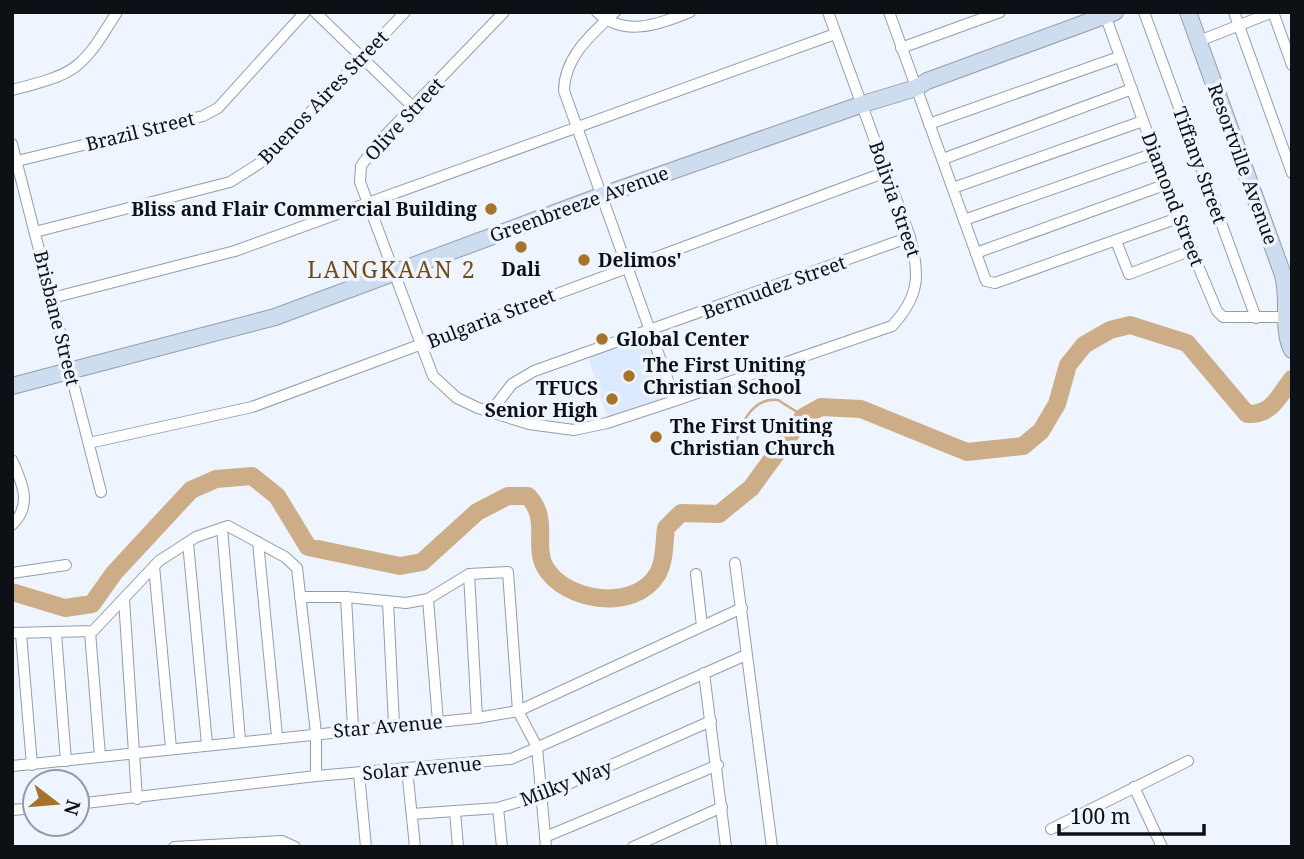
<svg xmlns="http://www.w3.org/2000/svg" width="1304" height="859" font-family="'Noto Serif',serif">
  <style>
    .built { fill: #dbeafe }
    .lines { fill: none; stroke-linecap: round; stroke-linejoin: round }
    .stream { stroke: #cdad87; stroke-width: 2.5 }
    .river { stroke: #cdad87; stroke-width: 18 }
    .street-casing { stroke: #939daa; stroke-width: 12 }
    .secondary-casing { stroke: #939daa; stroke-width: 18 }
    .street { stroke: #fff; stroke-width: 10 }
    .secondary { stroke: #cddcef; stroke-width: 16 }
    .poi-dot { fill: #a7732b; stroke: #eff5fe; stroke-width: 2.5 }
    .labels { text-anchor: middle; stroke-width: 7; stroke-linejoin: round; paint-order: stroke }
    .street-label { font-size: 19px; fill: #0d1115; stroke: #eff5fe }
    .poi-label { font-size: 19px; font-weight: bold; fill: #0d1115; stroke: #eff5fe; text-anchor: start }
    .quarter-label { font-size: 23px; letter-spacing: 2px; fill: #6f4b1a; stroke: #eff5fe }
  </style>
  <rect width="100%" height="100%" fill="#eff5fe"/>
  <path class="built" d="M651 335 670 396 607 417 588 356Z"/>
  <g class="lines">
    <path class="stream" d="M734 452C738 430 749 397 778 400L797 412 811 413"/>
    <path class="river" d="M12 592 65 608 92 604 114 573 191 490 216 479 252 476 277 496 308 547 400 566 422 562 477 512 508 496H528C550 519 533 545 545 567 565 602 634 612 657 575 665 562 664 543 666 528L681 513 719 514 751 488 803 417 821 407 861 409 967 452 1023 446 1041 431 1057 404 1068 365 1084 345 1110 330 1130 325 1187 343 1247 414C1272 415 1278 397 1292 379"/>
    <defs>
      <g id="street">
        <path d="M315 12 414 108"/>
        <path d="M504 12 376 145 361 166 360 182 433 376 457 398 478 408 529 424 574 430 607 423 671 402 892 326C920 296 920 274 910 237L828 12"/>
        <path d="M597 12C625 38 659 24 690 12"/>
        <path d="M615 12C592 34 564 57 564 91L675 400"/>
        <path d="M889 12 986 281 995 283 1178 218"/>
        <path d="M1104 12 1178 218 1217 311 1223 317H1292"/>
        <path d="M1144 12 1256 318"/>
        <path d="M1234 12 1292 173"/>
        <path d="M1273 12 1292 65"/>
        <path d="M1199 41 1273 12"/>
        <path d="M901 48 1000 12"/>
        <path d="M12 90C78 73 81 70 117 12"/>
        <path d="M929 124 1119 57"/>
        <path d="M12 144 101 492"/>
        <path d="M943 159 1132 89"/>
        <path d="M17 161 203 116 218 108 305 12"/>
        <path d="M953 188 1143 121"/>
        <path d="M964 220 1155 153"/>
        <path d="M35 232 230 182 260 163 283 141 405 12"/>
        <path d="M1116 241 1129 274 1192 250"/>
        <path d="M976 253 1167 184"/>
        <path d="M52 298 235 251 835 34"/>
        <path d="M492 410 512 384 534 371 910 237"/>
        <path d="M89 443 252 407 886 172"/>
        <path d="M12 460C22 482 33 505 12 525"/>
        <path d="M222 528 240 740"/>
        <path d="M258 542 277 736"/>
        <path d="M188 543 207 744"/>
        <path d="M735 563 772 847"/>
        <path d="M154 566 171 748"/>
        <path d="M12 573 66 565"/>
        <path d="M469 574 477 718"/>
        <path d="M696 574 702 626"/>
        <path d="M300 597H346L406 603 428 599 469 574 508 572 518 711 537 747 546 847"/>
        <path d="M346 597 353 728"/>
        <path d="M124 599 137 799"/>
        <path d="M428 599 438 722"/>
        <path d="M388 602 394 724"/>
        <path d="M90 632 100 756"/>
        <path d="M12 633 93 631 159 561 196 537 228 526 285 557 297 568 316 733V776"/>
        <path d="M21 634 32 765"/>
        <path d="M56 634 66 761"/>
        <path d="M704 673 726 847"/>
        <path d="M12 766 477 718 518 711 742 608"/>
        <path d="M407 769 415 847"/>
        <path d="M359 774 366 847"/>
        <path d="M1134 787 1162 847"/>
        <path d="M77 804 316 776 511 759 746 655"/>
        <path d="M498 808 502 847"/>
        <path d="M12 810 35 808"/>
        <path d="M455 811 458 847"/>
        <path d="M412 814 498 808 550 792 711 721"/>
        <path d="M1051 829 1188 761"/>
        <path d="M545 837 718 765"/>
        <path d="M174 847 282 841 295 847"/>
        <path d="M633 847 722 807"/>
      </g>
      <g id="secondary">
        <path d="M1188 12 1283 275C1290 300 1281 328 1292 350"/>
        <path d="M12 386 275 317 603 195 863 104 916 88 927 81 1115 12"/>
      </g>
    </defs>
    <use href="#street" class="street-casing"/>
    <use href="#secondary" class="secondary-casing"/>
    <use href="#street" class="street"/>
    <use href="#secondary" class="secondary"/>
  </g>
  <g class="poi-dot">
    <circle cx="491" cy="209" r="7"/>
    <circle cx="521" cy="247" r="7"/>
    <circle cx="584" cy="260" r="7"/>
    <circle cx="602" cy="339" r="7"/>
    <circle cx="629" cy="376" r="7"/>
    <circle cx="612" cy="399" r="7"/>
    <circle cx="656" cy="437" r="7"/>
  </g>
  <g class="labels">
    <g class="street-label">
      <text transform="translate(323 97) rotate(-46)" y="7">Buenos Aires Street</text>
      <text transform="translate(404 119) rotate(-47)" y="7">Olive Street</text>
      <text transform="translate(140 131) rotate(-14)" y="7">Brazil Street</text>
      <text transform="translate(1243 164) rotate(70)" y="7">Resortville Avenue</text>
      <text transform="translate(1200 165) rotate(70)" y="7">Tiffany Street</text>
      <text transform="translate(895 199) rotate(71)" y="7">Bolivia Street</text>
      <text transform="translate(1173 199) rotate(69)" y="7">Diamond Street</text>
      <text transform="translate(579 204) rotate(-20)" y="7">Greenbreeze Avenue</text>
      <text transform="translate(774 287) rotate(-20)" y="7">Bermudez Street</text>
      <text transform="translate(57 318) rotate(76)" y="7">Brisbane Street</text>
      <text transform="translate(491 318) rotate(-21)" y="7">Bulgaria Street</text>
      <text transform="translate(388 726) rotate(-5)" y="7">Star Avenue</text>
      <text transform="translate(422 768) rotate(-5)" y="7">Solar Avenue</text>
      <text transform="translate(566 783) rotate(-21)" y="7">Milky Way</text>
    </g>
    <g class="poi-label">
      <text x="477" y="216" text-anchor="end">Bliss and Flair Commercial Building</text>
      <text x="598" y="267">Delimos'</text>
      <text x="521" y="276" text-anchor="middle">Dali</text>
      <text x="616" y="346">Global Center</text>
      <text x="643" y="372">The First Uniting<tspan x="643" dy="22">Christian School</tspan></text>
      <text x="598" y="395" text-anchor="end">TFUCS<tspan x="598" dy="22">Senior High</tspan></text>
      <text x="670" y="433">The First Uniting<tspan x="670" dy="22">Christian Church</tspan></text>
    </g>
    <g class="quarter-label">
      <text x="392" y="278">LANGKAAN 2</text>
    </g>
  </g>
  <rect width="1304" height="859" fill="none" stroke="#0d1115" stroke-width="28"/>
  <g transform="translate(56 803) rotate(106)"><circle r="33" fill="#eff5fe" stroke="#959aa1" stroke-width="2"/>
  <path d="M0-5L12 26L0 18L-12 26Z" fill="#a7732b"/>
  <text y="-10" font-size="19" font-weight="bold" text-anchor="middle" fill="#0d1115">N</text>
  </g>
  <path d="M1059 824v10h145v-10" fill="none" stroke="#0d1115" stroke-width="3.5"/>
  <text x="1070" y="824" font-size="21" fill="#0d1115" stroke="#eff5fe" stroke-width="5" paint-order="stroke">100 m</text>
</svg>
